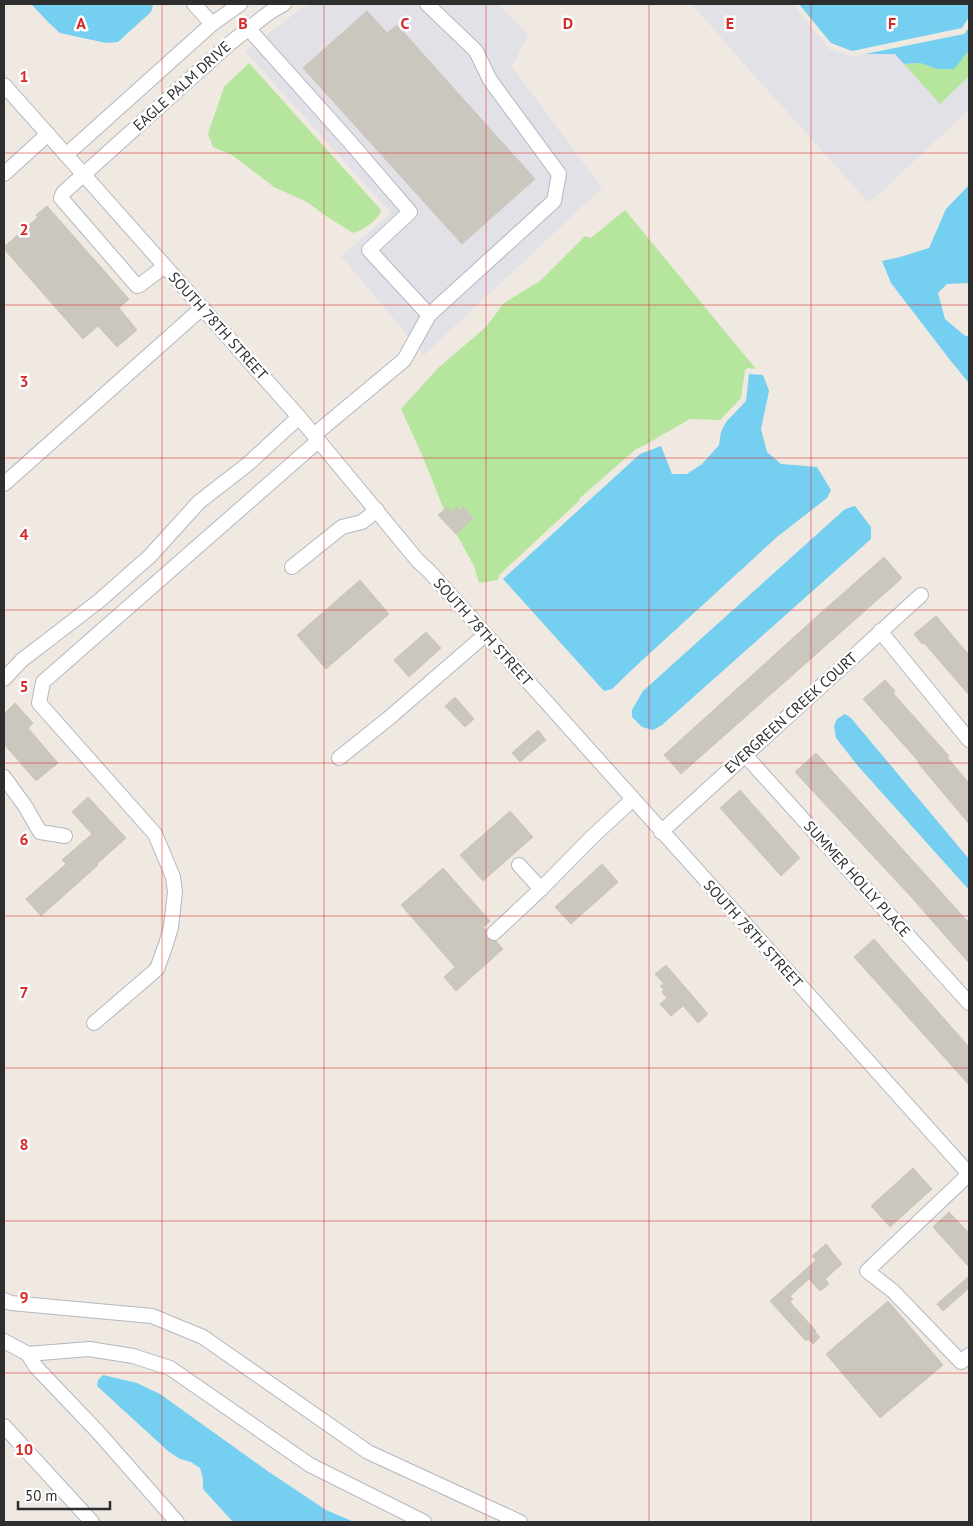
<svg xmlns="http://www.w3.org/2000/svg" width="973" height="1526" font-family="'PT Sans',sans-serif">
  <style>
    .industrial { fill: #e3e1e8 }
    .green { fill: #b6e59e }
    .water { fill: #75cff0 }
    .building { fill: #cbc7bf; stroke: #cbc5ba }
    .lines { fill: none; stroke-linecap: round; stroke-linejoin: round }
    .minor-casing { stroke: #b4b7c1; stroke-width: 16 }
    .minor { stroke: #fff; stroke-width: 14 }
    .grid { fill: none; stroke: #d62828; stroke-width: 1; stroke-opacity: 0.55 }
    .labels { text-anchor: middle; stroke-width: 5; stroke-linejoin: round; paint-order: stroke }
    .street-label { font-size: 15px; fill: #2e2e2e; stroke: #fff }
    .grid-label { font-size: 16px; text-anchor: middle; font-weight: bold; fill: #d62828; stroke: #fff; stroke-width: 5; stroke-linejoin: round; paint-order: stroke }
  </style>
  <rect width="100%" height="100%" fill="#efe9e1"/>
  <g class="industrial">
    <path d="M310 4H499L528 35 512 67 602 188 424 355 341 256 391 213 245 51 298 11Z"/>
    <path d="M692 4H793L829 49 853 57 865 54H895L940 103 969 76V110L869 203 735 54Z"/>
  </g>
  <g class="green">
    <path d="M969 50V76L940 104 904 64 920 63 937 69H953Z"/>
    <path d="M249 63 381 210C378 221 363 230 353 233L326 216 307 202 274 187 232 155 213 147 208 134 224 87Z"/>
    <path d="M625 210 756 369 748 368 745 370 741 398 720 420 690 419 645 445 636 449 580 498V500L499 575 498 580 479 583 474 566 446 515 423 457 401 409 438 368 486 327 504 303 540 281 585 236 591 238Z"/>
  </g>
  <g class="water">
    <path d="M31 4H152L153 5 151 12 118 42 106 43 60 33 49 23Z"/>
    <path d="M799 4H969V17L962 28 852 51 831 43Z"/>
    <path d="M969 28V50L954 69H937L920 63 904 64 895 54H865L964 34Z"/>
    <path d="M969 185V283L947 284 938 293 945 319 964 335 969 337V383L950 360 891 283 882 261 900 257 929 248 946 209Z"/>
    <path d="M749 374 763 375 769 391 761 429 767 452 781 464 817 467 831 490 827 498 777 537 637 665 612 689 604 691 503 579 640 454 661 446 672 474H687L702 464 719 445 721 432 726 422 746 401Z"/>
    <path d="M855 506 871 527V539L662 725 653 730 642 727 632 717V710L643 691 845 509Z"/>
    <path d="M845 714 851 718 969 859V890L858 766 836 738 834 726 837 719Z"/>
    <path d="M103 1375 137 1383 160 1394 269 1472 326 1510 354 1522H233L203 1489V1479L200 1468 191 1462 180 1459 168 1451 97 1386 98 1380Z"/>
  </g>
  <g class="building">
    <path d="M367 11 387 33 397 25 535 179 462 244 303 68Z"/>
    <path d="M47 206 129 299 119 308 137 330 117 347 98 326 83 339 4 249V247L38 217 36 215Z"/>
    <path d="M447 507 451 512 456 507 459 511 463 507 473 518 456 534 438 515Z"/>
    <path d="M884 557 902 578 681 774 664 755 815 618Z"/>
    <path d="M360 580 389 614 326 669 297 635Z"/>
    <path d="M936 616 969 655V695L924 643 922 644 914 634Z"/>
    <path d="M426 632 441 648 409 677 394 660Z"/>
    <path d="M885 680 895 691 893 693 949 756 947 757 969 783V824L918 763 919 762 863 699Z"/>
    <path d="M455 697 474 719 465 727 445 706Z"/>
    <path d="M15 703 33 723 28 728 58 763 36 781 4 744V714Z"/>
    <path d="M538 730 546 740 520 762 512 753Z"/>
    <path d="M816 753 969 923V963L913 899 795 772Z"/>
    <path d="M740 790 800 858 781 876 720 808Z"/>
    <path d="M88 797 126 838 97 864 98 865 41 916 26 899 66 864 62 860 92 834 72 812Z"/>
    <path d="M510 811 533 837 483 881 460 855Z"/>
    <path d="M602 864 618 882 571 924 555 907Z"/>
    <path d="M443 868 490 921 483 927 486 930V935L491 941H496L503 949 456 991 444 977 455 967 401 905Z"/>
    <path d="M874 939 969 1047V1085L854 957Z"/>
    <path d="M666 965 708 1014 698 1023 683 1006 671 1016 660 1004 667 998 662 992 664 990 660 986 664 984 655 974Z"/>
    <path d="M913 1168 932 1189 890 1227 871 1206Z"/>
    <path d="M949 1212 969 1233V1267L933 1227Z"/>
    <path d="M826 1244 842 1264 825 1279 829 1284 820 1291 809 1279 790 1296 793 1299 790 1302 816 1331 815 1332 820 1337 813 1344 808 1339 806 1341 770 1301 816 1260 812 1256Z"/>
    <path d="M969 1276V1288L943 1311 937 1304Z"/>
    <path d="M888 1301 943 1365 880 1418 826 1354Z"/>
  </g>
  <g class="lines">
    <defs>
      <g id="minor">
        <path d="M194 4 212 24"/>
        <path d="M248 28 349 141 410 212 369 250 429 315"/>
        <path d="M4 85 299 417 418 561 429 571 969 1174"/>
        <path d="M66 155 212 24 240 4"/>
        <path d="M4 174 48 134"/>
        <path d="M165 266 140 285 137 286 61 198 63 193 229 44 270 12 284 4"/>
        <path d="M314 435 404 360 429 315 554 201 559 174 490 80 476 51 427 4"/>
        <path d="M4 484 202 308"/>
        <path d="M292 567 342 527 362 522 377 510"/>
        <path d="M880 631 969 740"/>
        <path d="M4 679 22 660 99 601 150 556 199 502 248 464 299 417"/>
        <path d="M745 755 969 1003"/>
        <path d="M339 758 389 718 485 635"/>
        <path d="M4 777 25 806 40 832 65 836"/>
        <path d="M661 832 921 595"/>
        <path d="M519 865 541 889 591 838 633 799"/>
        <path d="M494 933 541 889"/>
        <path d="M94 1023 157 969 166 944 171 927 175 892 173 877 155 834 39 703 43 682 318 441"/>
        <path d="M969 1174 867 1271 893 1291 961 1362 969 1355"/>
        <path d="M4 1300 11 1303 152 1316 203 1337 368 1452 520 1522"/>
        <path d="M4 1341 28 1354 89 1349 133 1356 170 1368 310 1465 424 1522"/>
        <path d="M28 1354 36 1367 98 1432 177 1522"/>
        <path d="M4 1426 92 1522"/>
      </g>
    </defs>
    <use href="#minor" class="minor-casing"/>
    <use href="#minor" class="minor"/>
  </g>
  <path class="grid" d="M162 4V1522M324 4V1522M486 4V1522M649 4V1522M811 4V1522M4 153H969M4 305H969M4 458H969M4 610H969M4 763H969M4 916H969M4 1068H969M4 1221H969M4 1373H969"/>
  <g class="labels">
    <g class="street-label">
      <text transform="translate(182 86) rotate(-42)" y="5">EAGLE PALM DRIVE</text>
      <text transform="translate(218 326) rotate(48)" y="5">SOUTH 78TH STREET</text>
      <text transform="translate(483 632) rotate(48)" y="5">SOUTH 78TH STREET</text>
      <text transform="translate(791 713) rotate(-42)" y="5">EVERGREEN CREEK COURT</text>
      <text transform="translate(857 879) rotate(48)" y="5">SUMMER HOLLY PLACE</text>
      <text transform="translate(753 934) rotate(48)" y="5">SOUTH 78TH STREET</text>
    </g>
  </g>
  <g class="grid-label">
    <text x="81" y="29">A</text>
    <text x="243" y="29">B</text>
    <text x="405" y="29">C</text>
    <text x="568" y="29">D</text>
    <text x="730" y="29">E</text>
    <text x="892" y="29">F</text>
    <text x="24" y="82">1</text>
    <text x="24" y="235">2</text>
    <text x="24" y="387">3</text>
    <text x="24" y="540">4</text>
    <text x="24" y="692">5</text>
    <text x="24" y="845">6</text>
    <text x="24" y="998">7</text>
    <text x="24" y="1150">8</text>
    <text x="24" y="1303">9</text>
    <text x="24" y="1455">10</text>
  </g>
  <rect width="973" height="1526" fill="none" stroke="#2e2e2e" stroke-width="10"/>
  <path d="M18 1501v8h92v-8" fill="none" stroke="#2e2e2e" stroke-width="2.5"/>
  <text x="25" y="1501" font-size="15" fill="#2e2e2e" stroke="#ffffff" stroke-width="4" paint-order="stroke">50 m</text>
</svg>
